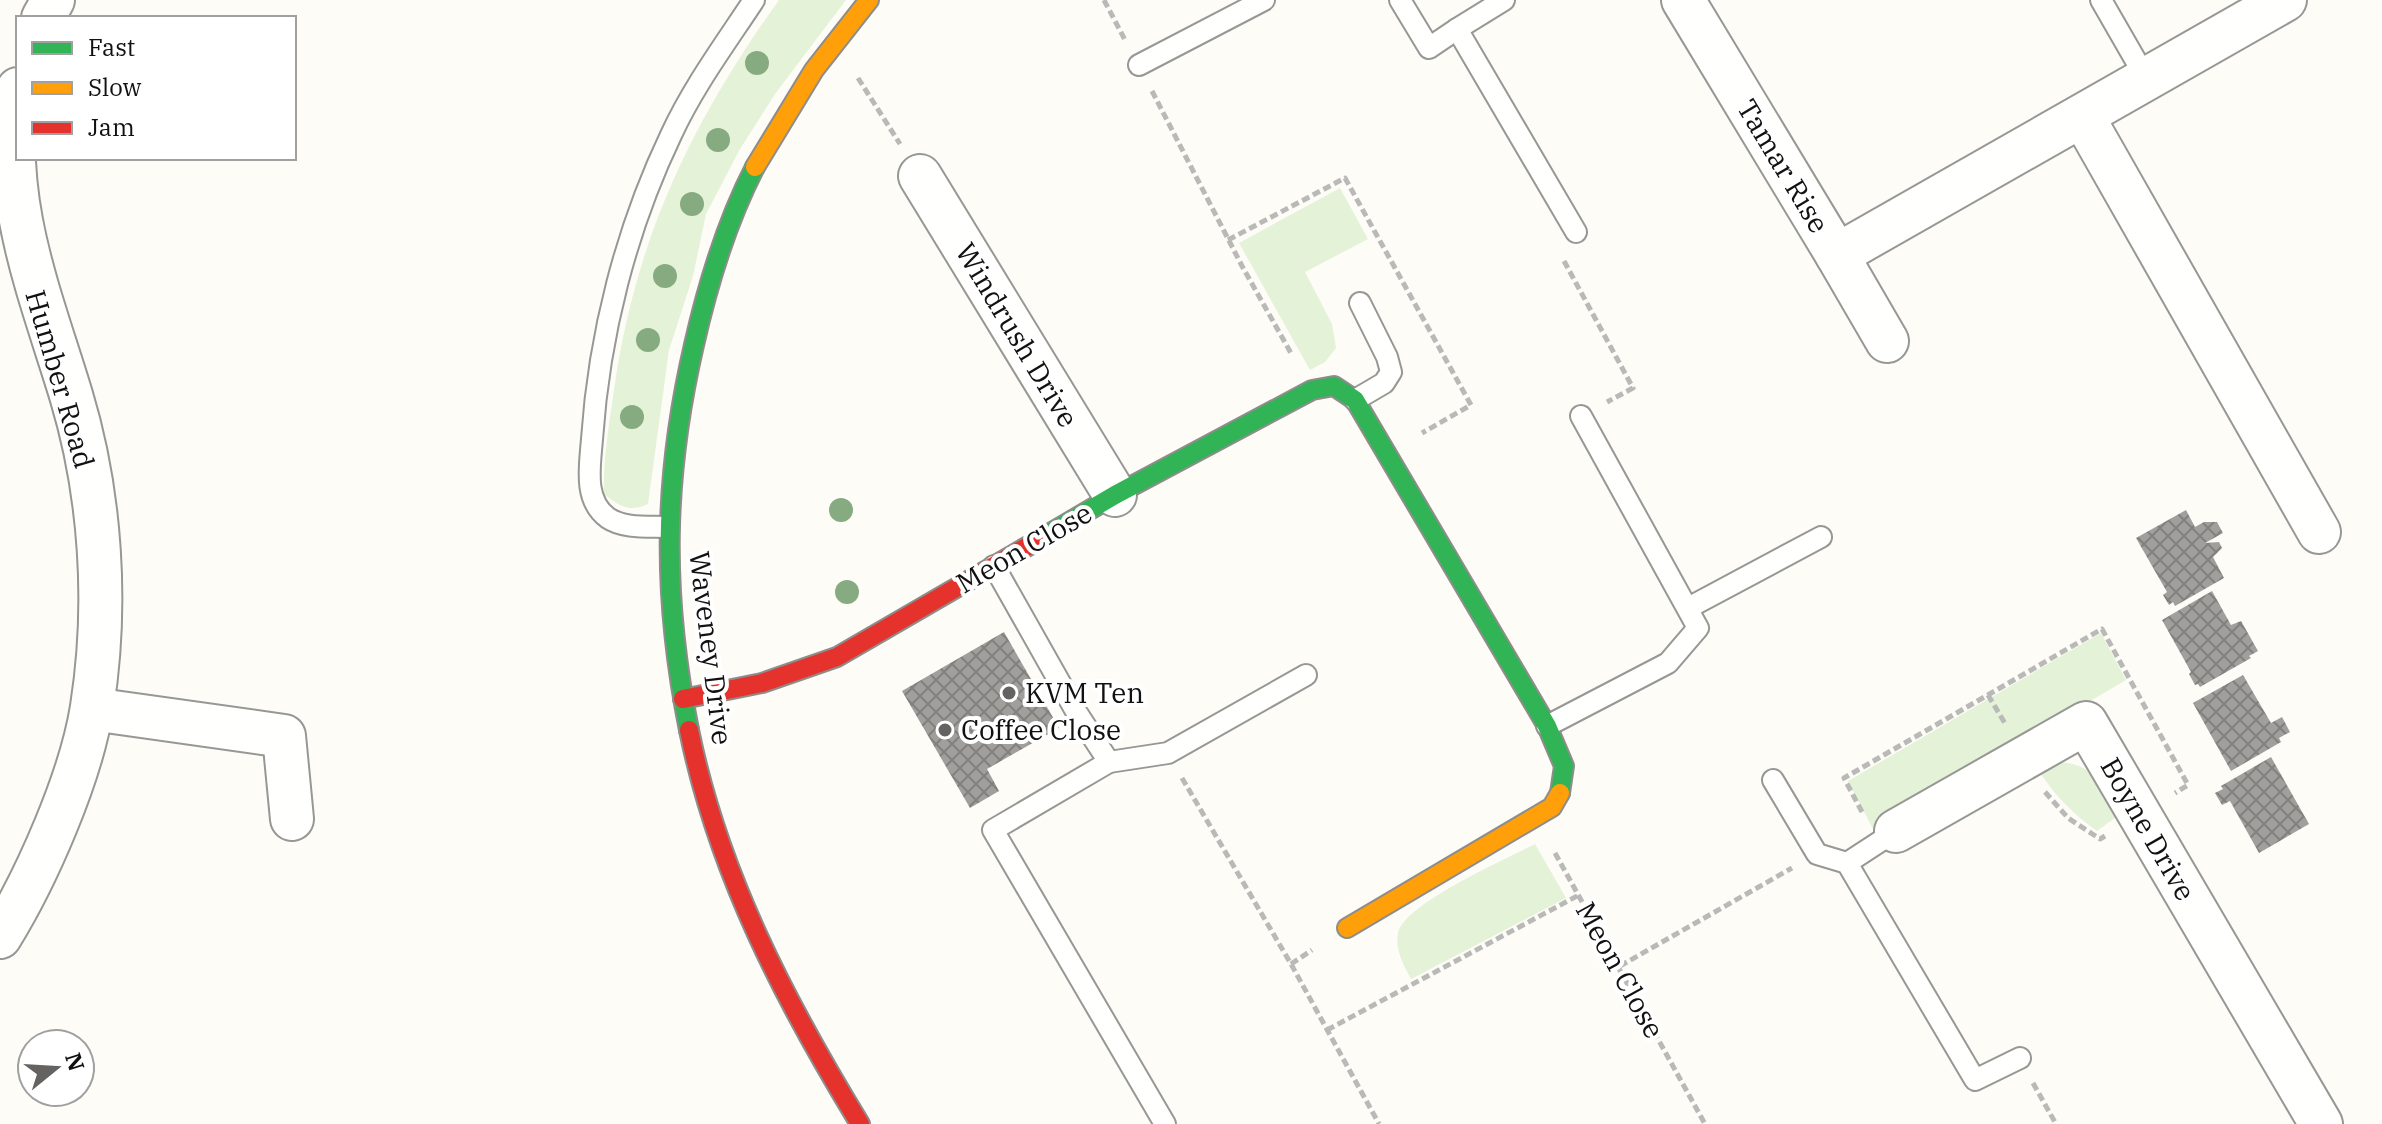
<svg xmlns="http://www.w3.org/2000/svg" width="2382" height="1124" font-family="'IBM Plex Serif',serif">
  <style>
    .grass { fill: #e4f2d8 }
    .building { fill: url(#building-cross-hatch) }
    .lines { fill: none; stroke-linecap: round; stroke-linejoin: round }
    .lane-casing { stroke: #979795; stroke-width: 24 }
    .street-casing { stroke: #979795; stroke-width: 46 }
    .fast-casing { stroke: #8e8d8b; stroke-width: 22 }
    .slow-casing { stroke: #8e8d8b; stroke-width: 22 }
    .jam-casing { stroke: #8e8d8b; stroke-width: 22 }
    .path { stroke: #b9b9b8; stroke-width: 5; stroke-dasharray: 8 4; stroke-linecap: butt }
    .lane { stroke: #fffffe; stroke-width: 20 }
    .street { stroke: #fffffe; stroke-width: 42 }
    .fast { stroke: #30b455; stroke-width: 18 }
    .slow { stroke: #ff9f0a; stroke-width: 18 }
    .jam { stroke: #e5322d; stroke-width: 18 }
    .tree { fill: #87ab81 }
    .poi-dot { fill: #646362; stroke: #fff; stroke-width: 3 }
    .labels { text-anchor: middle; stroke-width: 8; stroke-linejoin: round; paint-order: stroke }
    .street-label { font-size: 28px; fill: #111; stroke: #fff }
    .poi-label { font-size: 28px; fill: #111; stroke: #fff; text-anchor: start }
  </style>
  <defs>
    <pattern id="building-cross-hatch" width="8" height="8" patternUnits="userSpaceOnUse" patternTransform="scale(2)"><rect width="8" height="8" fill="#a19f9c"/><path d="M0 0l8 8M0 8l8-8" fill="none" stroke="#82807e"/></pattern>
  </defs>
  <rect width="100%" height="100%" fill="#fdfcf7"/>
  <g class="grass">
    <path d="M779 0H846L775 94 740 149 706 214 693 276 669 350 648 504C629 513 619 506 604 494 603 459 609 425 614 390 635 240 691 123 779 0Z"/>
    <path d="M1340 188 1368 239 1305 272 1332 324 1336 348 1325 362 1310 370 1239 243Z"/>
    <path d="M2101 633 2126 680 1873 829 1848 781Z"/>
    <path d="M2053 762C2096 762 2099 784 2116 817L2097 831C2072 813 2054 795 2038 769Z"/>
    <path d="M1535 844 1566 898 1411 979C1403 964 1395 950 1398 933 1404 904 1506 859 1535 844Z"/>
  </g>
  <g class="building">
    <path d="M2186 510 2195 527 2204 522H2217L2223 533 2205 543 2219 542 2222 548 2213 557 2224 578 2175 606 2173 602 2169 605 2163 595 2167 592 2136 538Z"/>
    <path d="M2212 591 2231 625 2241 621 2258 651 2249 656 2251 658 2200 687 2198 684 2195 685 2189 674 2191 672 2162 620Z"/>
    <path d="M1004 632 1059 728 987 769 999 791 970 808 902 691Z"/>
    <path d="M2243 675 2271 723 2282 717 2290 732 2279 738 2281 742 2231 771 2193 703Z"/>
    <path d="M2271 757 2309 824 2259 853 2230 801 2222 805 2215 793 2223 789 2221 786Z"/>
  </g>
  <g class="lines">
    <defs>
      <g id="lane">
        <path d="M1400 0 1429 48 1457 29"/>
        <path d="M1504 0 1457 29 1576 232"/>
        <path d="M2101 0 2147 80"/>
        <path d="M1139 65 1264 0"/>
        <path d="M1355 400 1384 383 1391 372 1387 357 1360 303"/>
        <path d="M668 527C650 526 624 529 608 518 583 500 590 466 592 439 599 335 626 229 671 135 693 87 725 44 754 0"/>
        <path d="M994 566 1077 713 1109 762 993 830 1165 1124"/>
        <path d="M1688 608 1821 537"/>
        <path d="M1547 726 1668 663 1698 628 1581 416"/>
        <path d="M1109 762 1168 753 1306 675"/>
        <path d="M1773 780 1817 854 1847 863 1975 1080 2020 1058"/>
        <path d="M1847 863 1896 831"/>
      </g>
      <g id="street">
        <path d="M1683 0 1837 255 2285 0"/>
        <path d="M43 18 53 0"/>
        <path d="M2083 117 2319 532"/>
        <path d="M920 176 1115 495"/>
        <path d="M1837 255 1887 341"/>
        <path d="M92 709 284 736 292 819"/>
        <path d="M1896 831 2086 723 2321 1124"/>
        <path d="M0 937C37 877 81 777 92 707 108 605 101 494 71 395 40 293 0 199 18 89"/>
      </g>
      <g id="fast">
        <path d="M1042 538 1115 495 1312 390 1334 386 1355 400 1547 726 1564 766 1560 793"/>
        <path d="M689 730C662 595 663 479 694 345 708 283 726 223 755 167"/>
      </g>
      <g id="slow">
        <path d="M755 167 814 70 869 0"/>
        <path d="M1347 928 1552 807 1560 793"/>
      </g>
      <g id="jam">
        <path d="M683 699 762 683 837 657 1042 538"/>
        <path d="M689 730C718 873 785 1001 860 1124"/>
      </g>
    </defs>
    <use href="#lane" class="lane-casing"/>
    <use href="#street" class="street-casing"/>
    <use href="#fast" class="fast-casing"/>
    <use href="#slow" class="slow-casing"/>
    <use href="#jam" class="jam-casing"/>
    <g class="path">
      <path d="M1104 0 1125 40"/>
      <path d="M858 78 900 144"/>
      <path d="M1152 91 1242 266 1292 355"/>
      <path d="M1228 240 1345 178 1471 405 1422 433"/>
      <path d="M1564 261 1633 388 1607 402"/>
      <path d="M1988 695 2006 725"/>
      <path d="M1182 778 1291 964 1379 1124"/>
      <path d="M2045 792 2068 818 2100 839 2105 836"/>
      <path d="M1862 812 1844 778 2102 629 2188 785 2175 793"/>
      <path d="M1555 853 1705 1124"/>
      <path d="M1291 964 1312 950"/>
      <path d="M1620 966 1792 868"/>
      <path d="M1327 1030 1579 895"/>
      <path d="M2033 1083 2056 1124"/>
    </g>
    <use href="#lane" class="lane"/>
    <use href="#street" class="street"/>
    <use href="#fast" class="fast"/>
    <use href="#slow" class="slow"/>
    <use href="#jam" class="jam"/>
  </g>
  <g class="tree">
    <circle cx="757" cy="63" r="12"/>
    <circle cx="718" cy="140" r="12"/>
    <circle cx="692" cy="204" r="12"/>
    <circle cx="665" cy="276" r="12"/>
    <circle cx="648" cy="340" r="12"/>
    <circle cx="632" cy="417" r="12"/>
    <circle cx="841" cy="510" r="12"/>
    <circle cx="847" cy="592" r="12"/>
  </g>
  <g class="poi-dot">
    <circle cx="1009" cy="693" r="8"/>
    <circle cx="945" cy="730" r="8"/>
  </g>
  <g class="labels">
    <g class="street-label">
      <text transform="translate(1783 166) rotate(59)" y="10">Tamar Rise</text>
      <text transform="translate(1017 335) rotate(59)" y="10">Windrush Drive</text>
      <text transform="translate(60 379) rotate(74)" y="10">Humber Road</text>
      <text transform="translate(1024 548) rotate(-30)" y="10">Meon Close</text>
      <text transform="translate(711 648) rotate(83)" y="10">Waveney Drive</text>
      <text transform="translate(2148 829) rotate(60)" y="10">Boyne Drive</text>
      <text transform="translate(1620 970) rotate(61)" y="10">Meon Close</text>
    </g>
    <g class="poi-label">
      <text x="1025" y="703">KVM Ten</text>
      <text x="961" y="740">Coffee Close</text>
    </g>
  </g>
  <rect x="16" y="16" width="280" height="144" fill="#ffffff" stroke="#a0a0a0" stroke-width="2"/>
  <rect x="32" y="42" width="40" height="12" fill="#30b455" stroke="#a0a0a0" stroke-width="2"/>
  <text x="88" y="56" font-size="24" fill="#111111">Fast</text>
  <rect x="32" y="82" width="40" height="12" fill="#ff9f0a" stroke="#a0a0a0" stroke-width="2"/>
  <text x="88" y="96" font-size="24" fill="#111111">Slow</text>
  <rect x="32" y="122" width="40" height="12" fill="#e5322d" stroke="#a0a0a0" stroke-width="2"/>
  <text x="88" y="136" font-size="24" fill="#111111">Jam</text>
  <g transform="translate(56 1068) rotate(72)"><circle r="38" fill="#ffffff" stroke="#a0a0a0" stroke-width="2"/>
  <path d="M0-6L14 30L0 20L-14 30Z" fill="#646362"/>
  <text y="-12" font-size="22" font-weight="bold" text-anchor="middle" fill="#111111">N</text>
  </g>
</svg>
